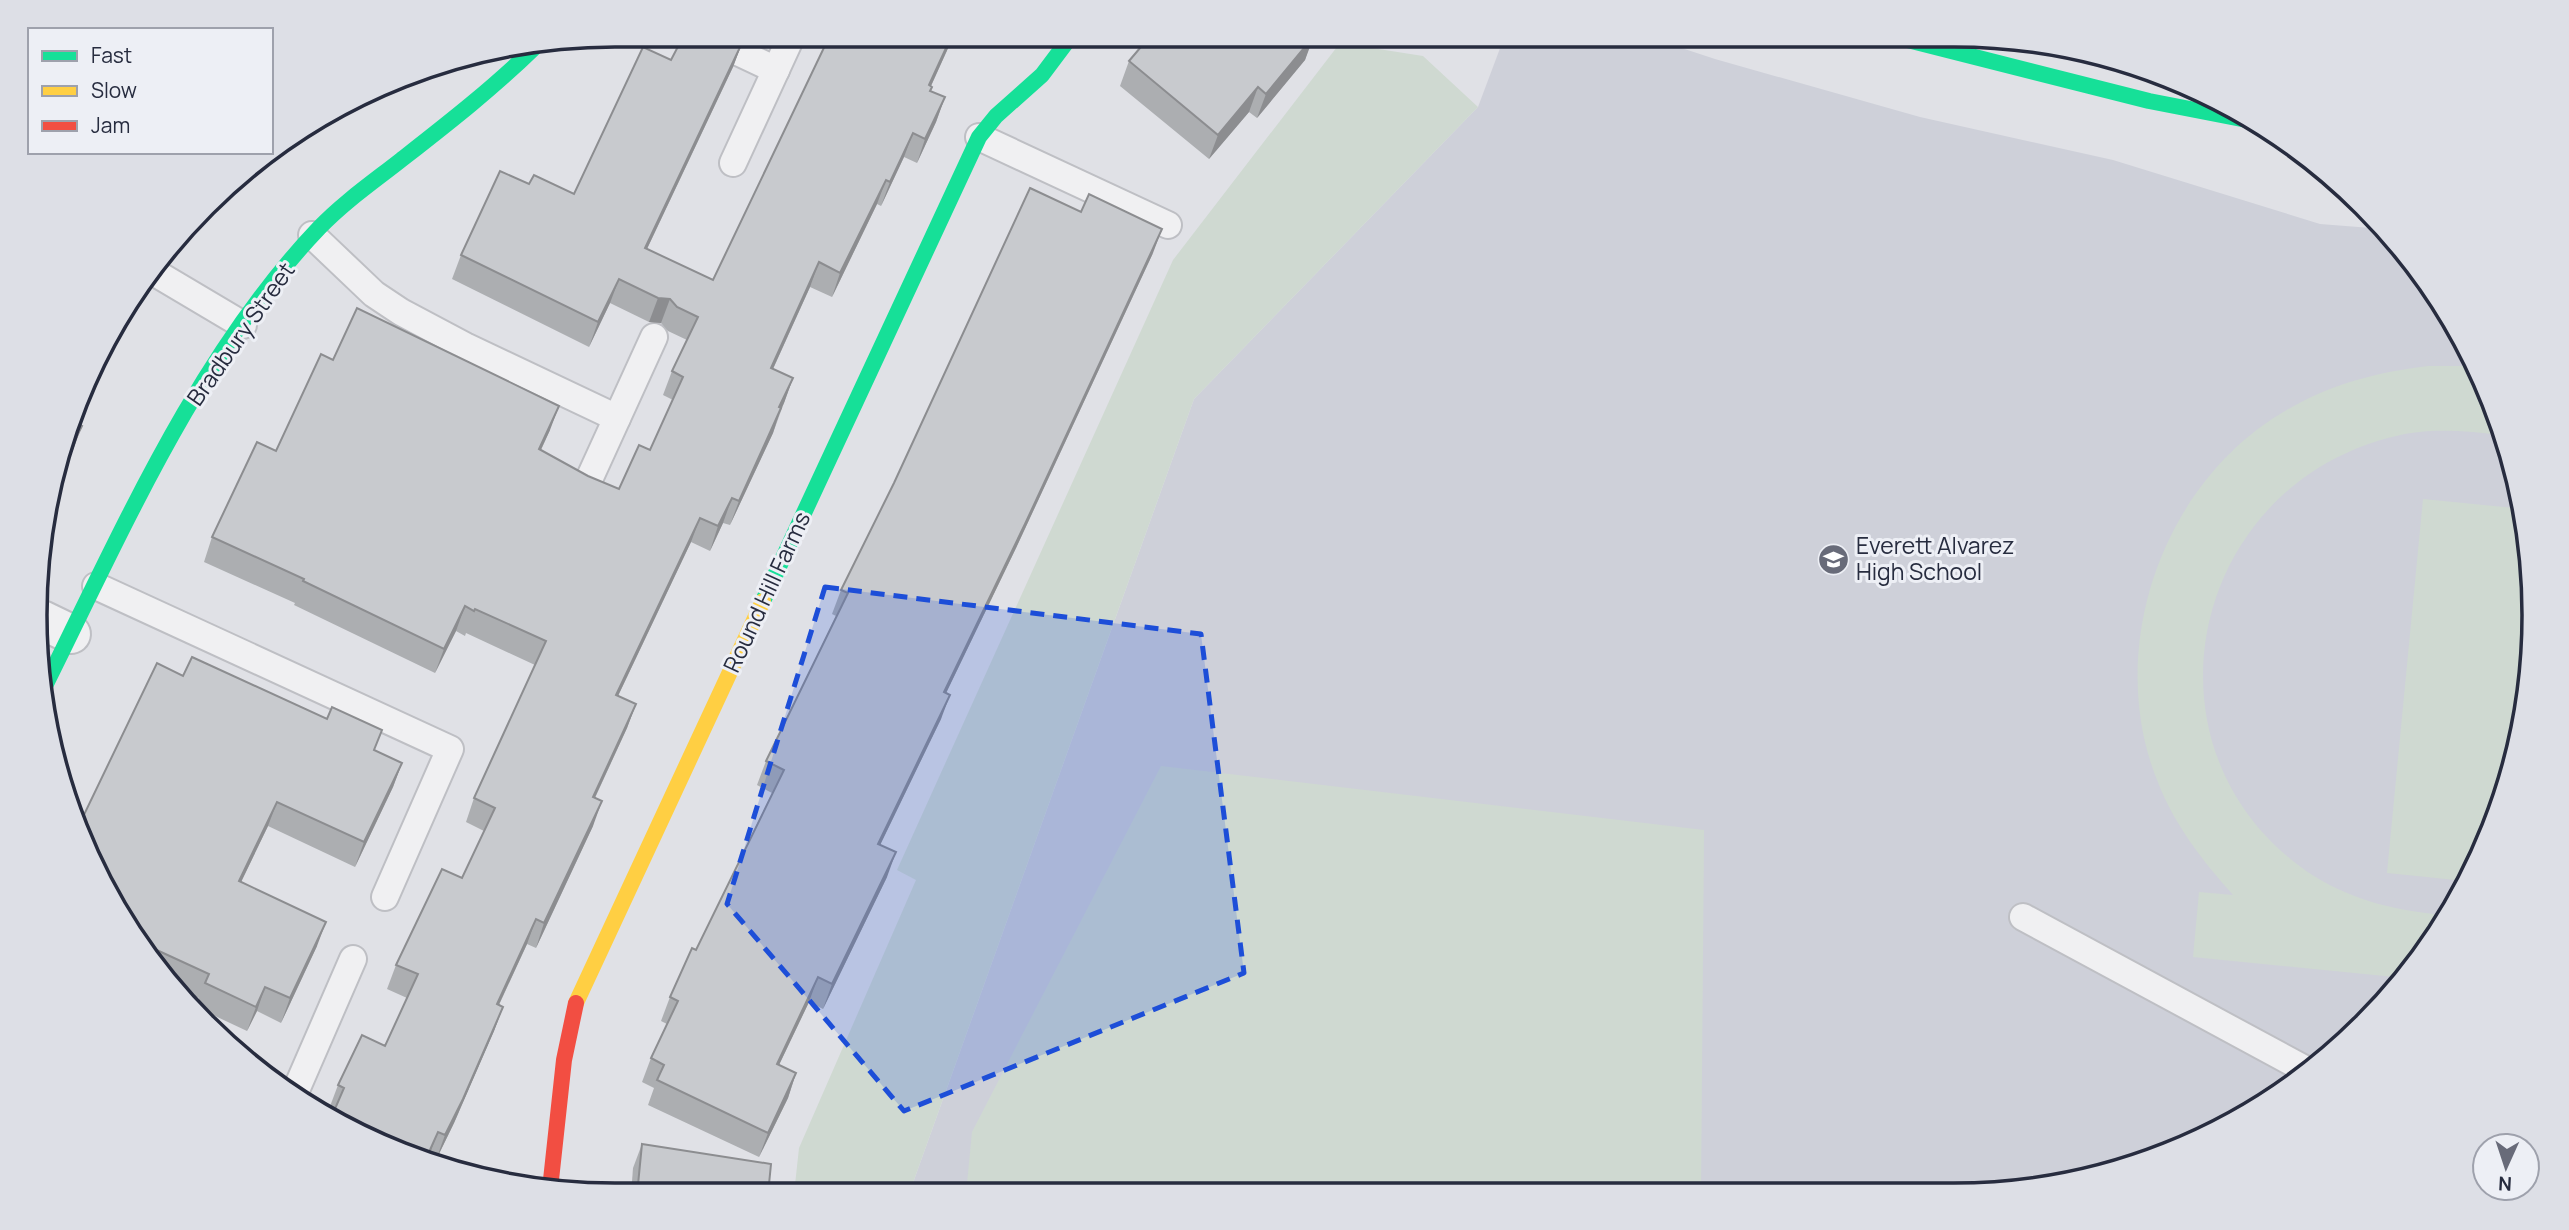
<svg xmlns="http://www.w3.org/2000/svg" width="2569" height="1230" font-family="Manrope,sans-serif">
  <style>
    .built { fill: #ced0d9 }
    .green { fill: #cfd9d1 }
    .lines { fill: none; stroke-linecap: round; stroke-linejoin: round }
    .lane-casing { stroke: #bebfc4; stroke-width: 30 }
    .street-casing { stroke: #bebfc4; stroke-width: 42 }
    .lane { stroke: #f0f0f2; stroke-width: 26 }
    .street { stroke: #f0f0f2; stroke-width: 38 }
    .fast { stroke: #16e098; stroke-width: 16 }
    .slow { stroke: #ffcf43; stroke-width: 16 }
    .jam { stroke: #f24e42; stroke-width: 16 }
    .wall { fill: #acaeb1 }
    .shaded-wall { fill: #8c8d90 }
    .building { fill: #c8cace; stroke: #8c8d90; stroke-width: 2 }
    .marked { fill: #1d4ed8; fill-opacity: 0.2; stroke: #1d4ed8; stroke-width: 5; stroke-dasharray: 14 9; stroke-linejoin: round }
    .labels { text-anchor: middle; stroke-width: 6; stroke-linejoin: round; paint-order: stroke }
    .street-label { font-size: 23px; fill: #272c3f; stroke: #edeff5 }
    .poi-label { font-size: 23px; fill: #272c3f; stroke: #edeff5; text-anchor: start }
    .rim { fill: none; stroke: #272c3f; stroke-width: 3.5 }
  </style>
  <rect width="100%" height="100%" fill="#e0e1e6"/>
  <path class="built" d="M1505 35H1642L1715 59 1920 117 2113 160 2320 224 2384 229 2436 293 2490 393 2523 502 2534 615 2523 729 2490 837 2414 968 2307 1075 2176 1151 2030 1190 909 1194 1194 399 1478 107Z"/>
  <g class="green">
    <path d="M1340 43 1423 56 1478 107 1194 399 909 1194H794L799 1148 916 880 897 870 1173 260Z"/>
    <path d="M2428 366H2476L2490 393 2502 435C2466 431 2428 427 2392 437 2185 489 2132 758 2314 876 2354 901 2398 911 2445 915L2414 968 2405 978 2193 957 2199 892 2233 895C2203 861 2176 827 2159 785 2102 650 2163 477 2292 407 2335 383 2379 372 2428 366Z"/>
    <path d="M2423 499 2524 509 2534 615 2523 729 2490 837 2465 881 2387 873Z"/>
    <path d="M1161 766 1704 830 1701 1191 966 1194 972 1132Z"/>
  </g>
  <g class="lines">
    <defs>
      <g id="lane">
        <path d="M708 38 776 70"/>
        <path d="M979 137 1168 225"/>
        <path d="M733 163 792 35"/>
        <path d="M312 235 374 294 401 312 465 346 617 418"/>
        <path d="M152 271 243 325"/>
        <path d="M586 486 654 337"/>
        <path d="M96 586 450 749 385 897"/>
        <path d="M2023 917 2310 1072"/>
        <path d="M293 1097 353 959"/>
      </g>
      <path id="street" d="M42 620 71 634"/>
    </defs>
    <use href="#lane" class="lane-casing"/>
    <use href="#street" class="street-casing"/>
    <use href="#lane" class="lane"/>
    <use href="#street" class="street"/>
    <g class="fast">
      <path d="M1888 35 2149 101 2257 122"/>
      <path d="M763 601 979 137 996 116 1042 75 1072 35"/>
      <path d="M41 694C120 536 196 357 319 228 344 202 373 182 401 160 447 124 492 89 534 48"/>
    </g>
    <path class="slow" d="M576 1003 763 601"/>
    <path class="jam" d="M550 1189 564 1060 576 1003"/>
  </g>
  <g class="wall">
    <path d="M738 35H748L746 39Z"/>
    <path d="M830 35H954L931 86 930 91 945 97 936 122 917 163 904 157 881 206 877 204 832 297 810 287 773 369 793 378 773 433 730 525 723 523 710 551 691 542 618 696 636 704 627 728 595 798 593 826 536 948 527 944 499 1005 503 1007 494 1031 454 1123 436 1160 429 1157 427 1161 393 1151 329 1109 338 1085 385 1046 407 998 387 989 396 965 462 878 484 831 466 822 474 798 535 665 466 633 465 636 456 631 435 673 294 605 295 603 204 562 212 537 276 451 333 360 550 430 541 450 588 476 619 489 650 450 673 400 663 395 672 371 687 340 668 331 661 323 649 322 610 303 589 347 452 279 461 255 529 184 574 194 671 60 742 43 733 67 647 249 713 280Z"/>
    <path d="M1144 35H1313L1305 60 1257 118 1249 112 1209 159 1120 86 1129 61 1148 38Z"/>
    <path d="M231 184 223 200 217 197Z"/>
    <path d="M209 205 192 236 182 230Z"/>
    <path d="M1153 253 1016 548 946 693 941 719 880 845 887 877 823 1009 809 1002 779 1065 796 1073 788 1098 759 1157 648 1105 654 1088 642 1082 651 1058 667 1024 661 1021 670 997 696 950 772 793 757 785 766 761 836 616 832 614 841 590Z"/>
    <path d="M183 676 375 750 402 763 393 787 355 867 268 826 241 882 317 946 281 1023 257 1011 247 1031 196 1007 199 998 179 989 95 872Z"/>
    <path d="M642 1144 768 1194 631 1195 633 1168Z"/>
  </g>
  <g class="shaded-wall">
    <path d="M952 35H954L920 110 929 85Z"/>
    <path d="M1314 36 1305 60 1257 118 1266 94Z"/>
    <path d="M742 43 733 67 636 272 645 248Z"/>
    <path d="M1258 87 1249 112 1209 159 1218 135Z"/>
    <path d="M945 97 936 122 917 163 925 139Z"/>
    <path d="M913 133 904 157 881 206 890 182Z"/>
    <path d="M886 180 877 204 832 297 840 273Z"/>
    <path d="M209 205 192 236 201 212Z"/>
    <path d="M1162 229 1153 253 1016 548 935 716 944 692Z"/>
    <path d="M819 262 810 287 762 393 771 368Z"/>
    <path d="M619 279 610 303 589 347 598 322Z"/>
    <path d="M658 298 670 299 661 323 649 322Z"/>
    <path d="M793 378 784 403 770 432 779 407Z"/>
    <path d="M559 406 550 430 530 473 539 449Z"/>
    <path d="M781 408 773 433 730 525 739 501Z"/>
    <path d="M82 426 73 450 46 503 54 481Z"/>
    <path d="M732 498 723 523 710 551 718 526Z"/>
    <path d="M700 518 691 542 607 719 616 695Z"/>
    <path d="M465 606 456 631 435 673 444 649Z"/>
    <path d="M950 695 941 719 869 868 878 844Z"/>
    <path d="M636 704 627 728 584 821 593 797Z"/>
    <path d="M402 763 393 787 355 867 364 842Z"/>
    <path d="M602 801 593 826 536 948 544 923Z"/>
    <path d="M277 802 268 826 230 905 239 881Z"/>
    <path d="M896 852 887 877 823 1009 832 984Z"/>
    <path d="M536 919 527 944 488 1028 497 1004Z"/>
    <path d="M326 922 317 946 281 1023 290 998Z"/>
    <path d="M818 977 809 1002 768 1088 777 1064Z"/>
    <path d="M265 987 257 1011 247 1031 256 1007Z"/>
    <path d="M503 1007 494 1031 454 1123 436 1160 445 1135Z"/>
    <path d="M796 1073 788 1098 759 1157 768 1133Z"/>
    <path d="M438 1132 427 1161H425Z"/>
  </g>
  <g class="building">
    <path d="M684 35H725L742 43 645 248 713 280 830 35H952L929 85 932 87 930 91 945 97 925 139 913 133 890 182 886 180 840 273 819 262 771 368 793 378 779 407 781 408 739 501 732 498 718 526 700 518 616 695 636 704 593 797 602 801 544 923 536 919 497 1004 503 1007 463 1099 445 1135 438 1132 425 1161 393 1151 331 1118 344 1088 338 1085 362 1035 385 1046 418 974 396 965 442 869 462 878 495 808 474 798 546 641 475 609 474 611 465 606 444 649 303 581 304 579 212 537 257 442 276 451 321 354 333 360 357 308 559 406 539 449 588 476 619 489 639 445 650 450 683 377 672 371 698 317 677 307 670 299 658 298 619 279 598 322 461 255 500 171 529 184 534 175 574 194 643 47 671 60Z"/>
    <path d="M1151 35H1313L1314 36 1266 94 1258 87 1218 135 1129 61Z"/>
    <path d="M1030 188 1081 212 1089 194 1162 229 1025 524 944 692 950 695 878 844 896 852 832 984 818 977 777 1064 796 1073 768 1133 657 1080 664 1065 651 1058 678 1001 670 997 692 948 696 950 784 770 766 761 848 593 841 590 894 483Z"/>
    <path d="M76 423 82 426 54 481Z"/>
    <path d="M192 657 327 719 332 707 382 730 374 750 402 763 364 842 277 802 239 881 326 922 290 998 265 987 256 1007 205 983 209 974 148 946V945L149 942 143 939 95 872 80 823 157 663 183 676Z"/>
    <path d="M642 1144 771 1164 768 1194 637 1195Z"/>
  </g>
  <path class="marked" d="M825 587 1201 634 1244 973 904 1111 727 904Z"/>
  <defs>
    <symbol id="school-disc" viewBox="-11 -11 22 22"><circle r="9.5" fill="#686b79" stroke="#edeff5"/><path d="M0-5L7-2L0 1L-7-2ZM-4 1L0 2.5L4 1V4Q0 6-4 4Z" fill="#fff"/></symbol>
  </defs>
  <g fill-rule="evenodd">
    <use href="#school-disc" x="1816" y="542" width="35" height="35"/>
  </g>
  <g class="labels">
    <g class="street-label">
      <text transform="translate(241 334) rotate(-55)" y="8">Bradbury Street</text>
      <text transform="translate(767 592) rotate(-65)" y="8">Round Hill Farms</text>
    </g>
    <g class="poi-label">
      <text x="1856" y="554">Everett Alvarez<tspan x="1856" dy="26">High School</tspan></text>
    </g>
  </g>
  <path d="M0 0H2569V1230H0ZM615 47H1954A568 568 0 0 1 2522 615V615A568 568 0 0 1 1954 1183H615A568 568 0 0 1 47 615V615A568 568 0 0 1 615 47Z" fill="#dddfe6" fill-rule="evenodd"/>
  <path class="rim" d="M615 47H1954A568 568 0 0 1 2522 615V615A568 568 0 0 1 1954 1183H615A568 568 0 0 1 47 615V615A568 568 0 0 1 615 47Z"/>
  <rect x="28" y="28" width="245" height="126" fill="#edeff5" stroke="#9ea1ac" stroke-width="2"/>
  <rect x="42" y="51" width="35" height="10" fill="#16e098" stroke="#9ea1ac" stroke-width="2"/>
  <text x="91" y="63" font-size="21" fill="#272c3f">Fast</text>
  <rect x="42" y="86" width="35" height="10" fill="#ffcf43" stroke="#9ea1ac" stroke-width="2"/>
  <text x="91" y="98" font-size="21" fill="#272c3f">Slow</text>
  <rect x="42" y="121" width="35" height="10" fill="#f24e42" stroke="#9ea1ac" stroke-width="2"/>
  <text x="91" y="133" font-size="21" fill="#272c3f">Jam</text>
  <g transform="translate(2506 1167) rotate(183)"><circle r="33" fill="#edeff5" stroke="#9ea1ac" stroke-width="2"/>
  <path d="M0-5L12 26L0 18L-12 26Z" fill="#686b79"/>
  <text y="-10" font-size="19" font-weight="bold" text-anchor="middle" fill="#272c3f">N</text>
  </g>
</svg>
